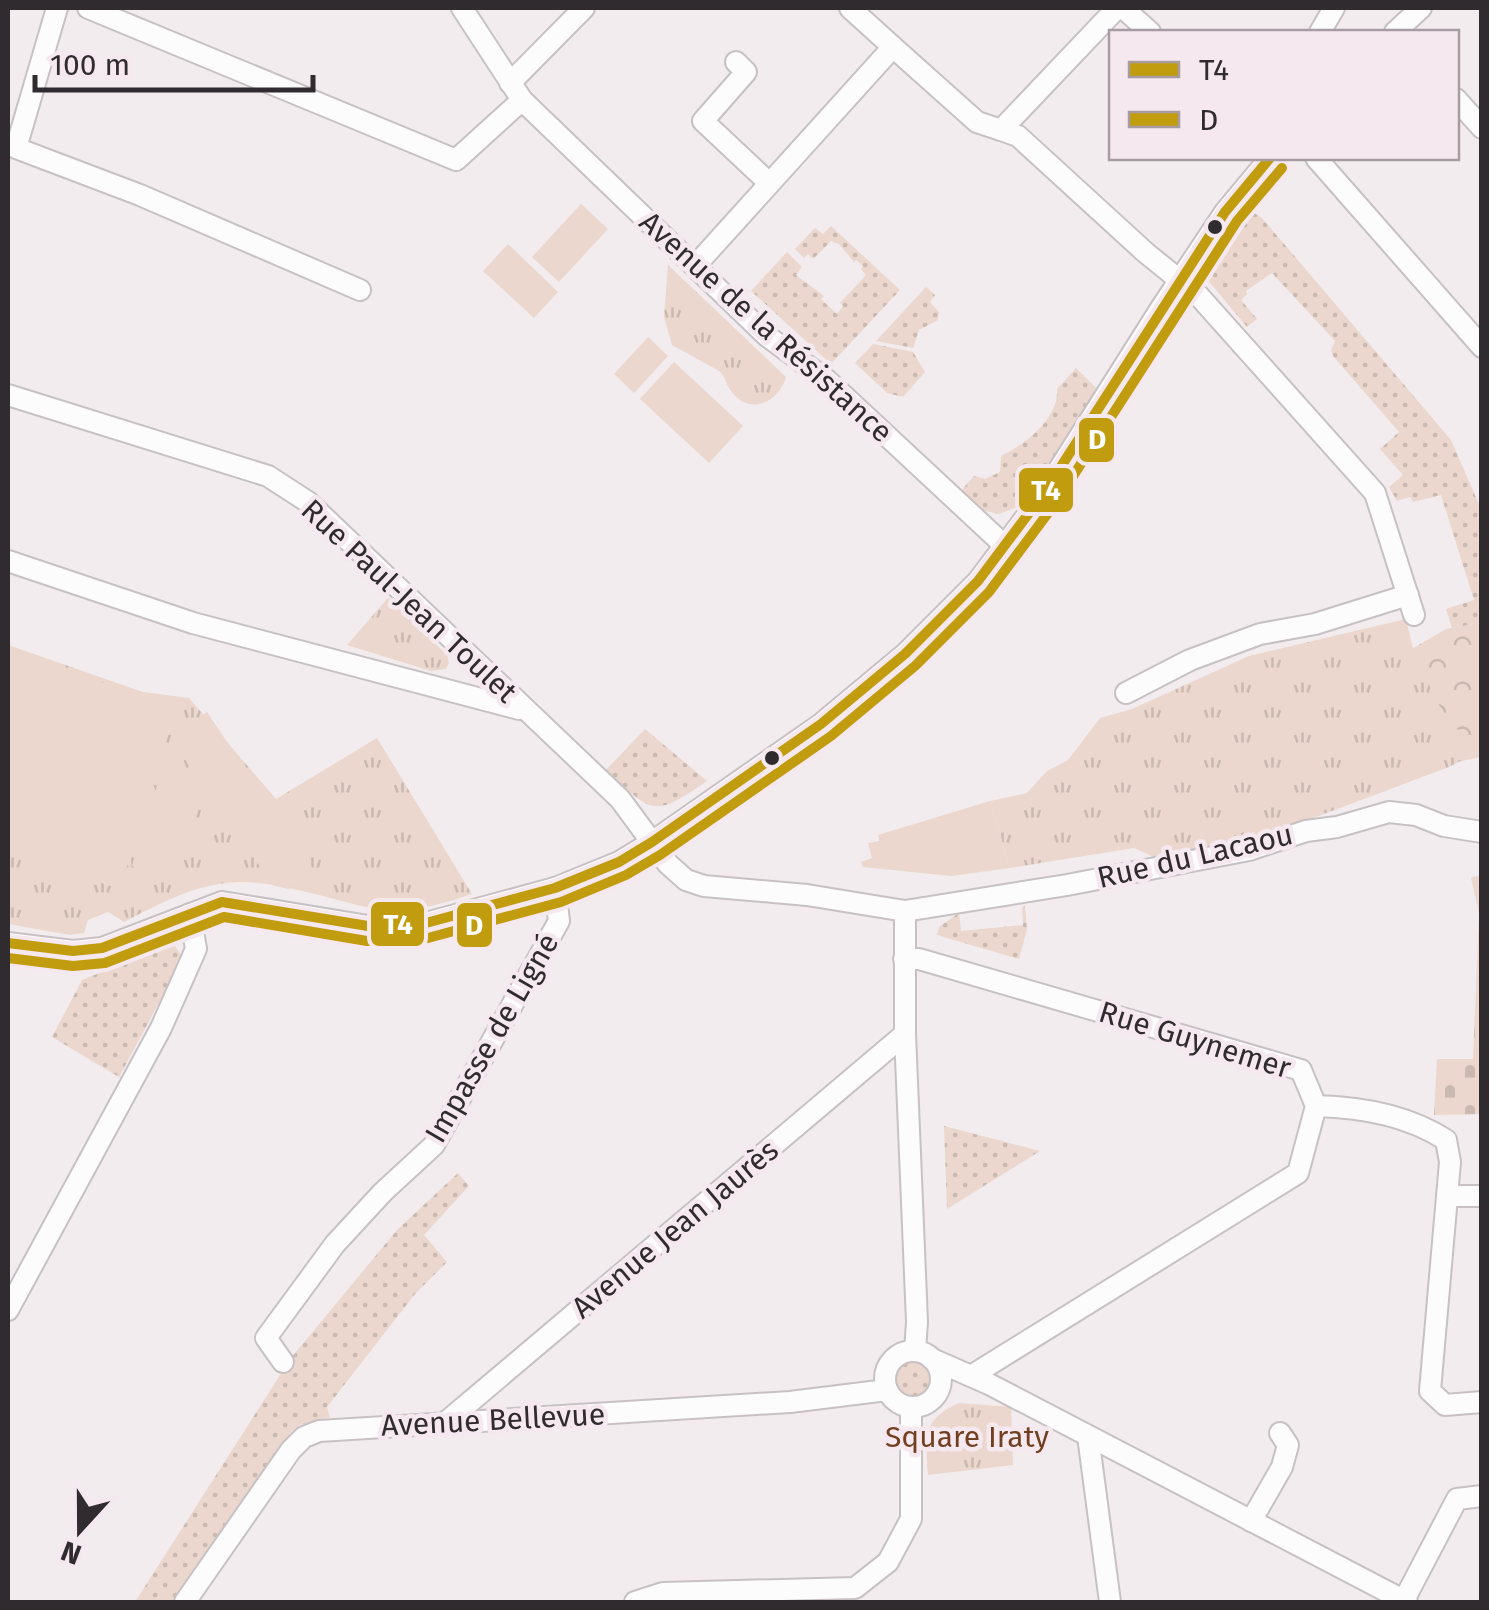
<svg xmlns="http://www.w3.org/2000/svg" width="1489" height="1610" font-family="'Fira Sans',sans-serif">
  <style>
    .grass { fill: url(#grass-dots) }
    .forest { fill: url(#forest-crowns) }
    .cemetery { fill: url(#cemetery-stones) }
    .park { fill: url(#park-tufts) }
    .pitch { fill: #ebd7cd }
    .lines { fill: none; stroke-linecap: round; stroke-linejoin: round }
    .minor-casing { stroke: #c7c1c4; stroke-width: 24 }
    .minor { stroke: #fdfcfd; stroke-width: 20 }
    .bus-1-casing { stroke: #f6e8ef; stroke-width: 18 }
    .bus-2-casing { stroke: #f6e8ef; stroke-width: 18 }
    .bus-1 { stroke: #c19c0e; stroke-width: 10 }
    .bus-2 { stroke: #c19c0e; stroke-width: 10 }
    .bus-dot { fill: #302b2e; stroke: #f6e8ef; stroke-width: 4 }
    .labels { text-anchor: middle; stroke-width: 9; stroke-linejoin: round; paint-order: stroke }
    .street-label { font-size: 30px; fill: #302b2e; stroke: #f6e8ef }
    .park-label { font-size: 30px; fill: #724020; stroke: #f6e8ef }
    .line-badge { stroke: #f6e8ef; stroke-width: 4 }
    .badge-label { font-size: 28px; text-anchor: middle; font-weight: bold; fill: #fff }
  </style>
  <defs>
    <pattern id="grass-dots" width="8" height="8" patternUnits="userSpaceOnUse" patternTransform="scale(2.5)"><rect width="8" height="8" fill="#ebd7cd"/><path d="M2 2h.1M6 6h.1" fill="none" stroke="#cab9b0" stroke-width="1.8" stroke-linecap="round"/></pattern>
    <pattern id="forest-crowns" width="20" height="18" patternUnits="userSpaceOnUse" patternTransform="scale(2.5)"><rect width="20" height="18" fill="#ebd7cd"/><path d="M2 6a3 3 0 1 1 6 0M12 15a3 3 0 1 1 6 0" fill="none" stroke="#cab9b0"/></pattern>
    <pattern id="cemetery-stones" width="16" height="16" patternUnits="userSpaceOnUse" patternTransform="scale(2.5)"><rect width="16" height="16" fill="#ebd7cd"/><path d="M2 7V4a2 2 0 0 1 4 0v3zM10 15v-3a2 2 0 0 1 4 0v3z" fill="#cab9b0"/></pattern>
    <pattern id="park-tufts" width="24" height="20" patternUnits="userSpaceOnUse" patternTransform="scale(2.5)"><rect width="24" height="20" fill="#ebd7cd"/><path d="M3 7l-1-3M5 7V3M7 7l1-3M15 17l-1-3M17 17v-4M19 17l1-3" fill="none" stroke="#cab9b0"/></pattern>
  </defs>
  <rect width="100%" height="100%" fill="#f2ecef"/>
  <g class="grass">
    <path d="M1253 212 1262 218 1451 440 1481 509V623L1452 628 1446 609 1474 600 1441 495 1413 502 1410 497 1397 501 1389 487 1403 475 1380 449 1399 432 1333 356 1331 350 1335 341 1272 273 1246 291 1247 294 1241 300 1257 319 1247 327 1207 279Z"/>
    <path d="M831 226 900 290 831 364 751 291 787 252 802 267 796 275 824 296 821 299 837 314 843 306 840 303 866 275 861 269 863 266 856 260 854 262 839 244 831 241 813 259 808 254 804 258 795 249 815 228 823 234Z"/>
    <path d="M926 287 935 295 930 302 939 312 938 320 919 330 913 348 876 341Z"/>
    <path d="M873 344 913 352 925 372 903 397 887 393 855 363Z"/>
    <path d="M1076 368 1097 389 1096 397 1017 507 999 514 981 510 960 492 974 476 985 479 1000 472 1001 456C1026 444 1059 418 1057 389Z"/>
    <path d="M645 729 707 781C652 819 653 813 606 770Z"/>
    <path d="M1025 906 1027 929 1019 959 937 935 939 927 959 913 961 931 1023 925 1022 907Z"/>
    <path d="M173 943 183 958 119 1077 52 1037 82 980Z"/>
    <path d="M944 1126 1040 1151 947 1209Z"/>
    <path d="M458 1173 469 1186 424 1235 447 1262 415 1294 327 1407 330 1417 299 1425 291 1432 173 1602H135L291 1358 397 1230Z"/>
    <circle cx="915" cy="1377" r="19"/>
  </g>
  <path class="forest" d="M1481 623V757L1418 770 1386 664 1446 629Z"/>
  <path class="cemetery" d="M1481 875V1114L1434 1115 1437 1059H1473L1479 913 1471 878Z"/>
  <g class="park">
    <path d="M668 265 786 377C779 403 749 416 731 391 725 383 726 377 719 371L672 345 664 317Z"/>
    <path d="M388 598 447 655 449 663 446 669 431 671 347 645Z"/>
    <path d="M1406 619 1415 657 1446 719 1481 750 1449 767 1284 829 1224 847 1158 859 1134 848 1010 868 990 801 1027 793 1047 771 1068 760 1100 718 1132 709 1249 656Z"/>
    <path d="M8 645 143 692 189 698 276 799 377 738 472 894C442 904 407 915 375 909 336 901 278 881 239 882 197 883 161 903 124 922L108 912 88 920 84 933 70 935 8 924Z"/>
    <path d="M959 1403 1011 1407 1013 1465 928 1475C926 1439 921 1419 959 1403Z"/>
  </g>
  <g class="pitch">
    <path d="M581 204 608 229 559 282 532 257Z"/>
    <path d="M508 244 558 292 534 318 483 271Z"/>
    <path d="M648 337 668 356 634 393 614 374Z"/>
    <path d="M674 362 743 426 709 463 640 399Z"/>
    <path d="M8 653 177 706 120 889 8 854Z"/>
    <path d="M207 712 258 788 221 813 170 737Z"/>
    <path d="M160 776 204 790 175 880 132 866Z"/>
    <path d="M264 794 315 872 288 889 272 885 227 817Z"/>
    <path d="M990 801 1010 868 951 876 863 867 861 862 872 858 868 843 879 841 878 835Z"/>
  </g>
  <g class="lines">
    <defs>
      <g id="minor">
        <path d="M57 8 16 148 140 195 360 290"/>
        <path d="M88 8 456 160 522 100"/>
        <path d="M462 8 522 100 767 336 828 381 1004 545"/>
        <path d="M850 8 893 47"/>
        <path d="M1123 8 1150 32"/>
        <path d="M1320 32 1334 8"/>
        <path d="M1395 32 1421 8"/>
        <path d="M736 62 746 72 703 121 768 182"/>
        <path d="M510 83 584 8"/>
        <path d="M1456 99 1482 128"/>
        <path d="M1001 130 1018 136 1146 253 1198 295 1375 493 1414 615"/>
        <path d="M1316 158 1482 347"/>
        <path d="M696 265 893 47 977 122 1001 130 1117 8"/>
        <path d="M8 395 268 476 308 502 620 799 668 864 686 880 704 886 807 895 905 911 1067 885 1249 850 1306 831 1337 827 1389 812 1416 815 1444 826 1482 832"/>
        <path d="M8 561 193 623 519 709"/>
        <path d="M1126 693 1190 660 1260 634 1315 624 1408 595"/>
        <path d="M905 911V1034L917 1322 915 1351"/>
        <path d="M8 943 73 951 102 948 222 902 368 926 426 923 555 888 619 862 652 842 821 724 905 654 978 581 1044 493 1161 308 1225 212 1270 158"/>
        <path d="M904 959H919L1301 1070 1316 1106 1298 1173 971 1376"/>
        <path d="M1316 1106C1360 1107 1409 1116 1446 1140L1450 1162 1430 1391 1445 1405 1482 1402"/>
        <path d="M1447 1196H1482"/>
        <path d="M8 1310 161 1028 196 949 190 914"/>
        <circle cx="913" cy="1379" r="28"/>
        <path d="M932 1359 989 1384 1407 1602"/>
        <path d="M283 1362 266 1338 335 1244 383 1192 434 1145 559 921 555 888"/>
        <path d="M445 1423 905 1034"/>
        <path d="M1088 1436 1110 1602"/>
        <path d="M1251 1521 1282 1467 1288 1445 1280 1433"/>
        <path d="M1404 1600 1457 1499 1482 1496"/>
        <path d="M185 1602 291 1450 304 1437 319 1431 790 1402 887 1390"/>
        <path d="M635 1602 663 1593 855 1588 888 1562 911 1519V1407"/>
      </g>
    </defs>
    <use href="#minor" class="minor-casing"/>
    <use href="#minor" class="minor"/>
    <defs>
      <path id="bus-1" d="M8 943 73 951 102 948 222 902 368 926 426 923 555 888 619 862 652 842 821 724 905 654 978 581 1044 493 1225 212 1270 158"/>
      <path id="bus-2" d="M8 958 73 966 105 963 224 917 367 941 428 938 561 902 626 875 660 855 831 736 915 666 989 592 1057 501 1237 221 1282 168"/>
    </defs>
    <use href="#bus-1" class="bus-1-casing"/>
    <use href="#bus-2" class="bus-2-casing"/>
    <use href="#bus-1" class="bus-1"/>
    <use href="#bus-2" class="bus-2"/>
  </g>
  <g class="bus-dot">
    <circle cx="1215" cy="227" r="9"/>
    <circle cx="772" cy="758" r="9"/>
  </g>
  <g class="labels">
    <g class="street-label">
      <text transform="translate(766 327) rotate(42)" y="10">Avenue de la Résistance</text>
      <text transform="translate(409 601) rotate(43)" y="10">Rue Paul-Jean Toulet</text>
      <text transform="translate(1195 856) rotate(-13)" y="10">Rue du Lacaou</text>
      <text transform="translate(492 1038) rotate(-60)" y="10">Impasse de Ligné</text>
      <text transform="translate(1195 1040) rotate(17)" y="10">Rue Guynemer</text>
      <text transform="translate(675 1229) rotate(-40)" y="10">Avenue Jean Jaurès</text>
      <text transform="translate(493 1420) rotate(-3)" y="10">Avenue Bellevue</text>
    </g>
    <g class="park-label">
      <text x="967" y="1447">Square Iraty</text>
    </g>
  </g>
  <g class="line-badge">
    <rect x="1077" y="416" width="39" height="48" rx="10" fill="#c19c0e"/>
    <rect x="1017" y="466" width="58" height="48" rx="10" fill="#c19c0e"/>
    <rect x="369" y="900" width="57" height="48" rx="10" fill="#c19c0e"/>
    <rect x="455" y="901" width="39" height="48" rx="10" fill="#c19c0e"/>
  </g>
  <g class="badge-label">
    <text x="1097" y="449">D</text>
    <text x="1046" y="500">T4</text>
    <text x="398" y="934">T4</text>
    <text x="474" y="935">D</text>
  </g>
  <rect width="1489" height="1610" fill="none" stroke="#302b2e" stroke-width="20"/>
  <rect x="1109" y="30" width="350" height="130" fill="#f6e8ef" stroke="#a79ca2" stroke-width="2.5"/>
  <rect x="1129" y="62" width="50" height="15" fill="#c19c0e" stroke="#a79ca2" stroke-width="2.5"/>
  <text x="1199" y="80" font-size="30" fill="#302b2e">T4</text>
  <rect x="1129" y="112" width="50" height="15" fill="#c19c0e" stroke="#a79ca2" stroke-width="2.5"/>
  <text x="1199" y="130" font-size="30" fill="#302b2e">D</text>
  <g transform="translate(80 1530) rotate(201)" stroke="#f6e8ef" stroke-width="8" paint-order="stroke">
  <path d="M0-8L18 38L0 25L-18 38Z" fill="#302b2e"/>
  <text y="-15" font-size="28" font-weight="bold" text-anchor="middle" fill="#302b2e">N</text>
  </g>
  <path d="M35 75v15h278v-15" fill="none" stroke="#302b2e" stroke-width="5"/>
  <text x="50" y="75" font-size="30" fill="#302b2e" stroke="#f6e8ef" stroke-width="8" paint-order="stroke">100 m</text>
</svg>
